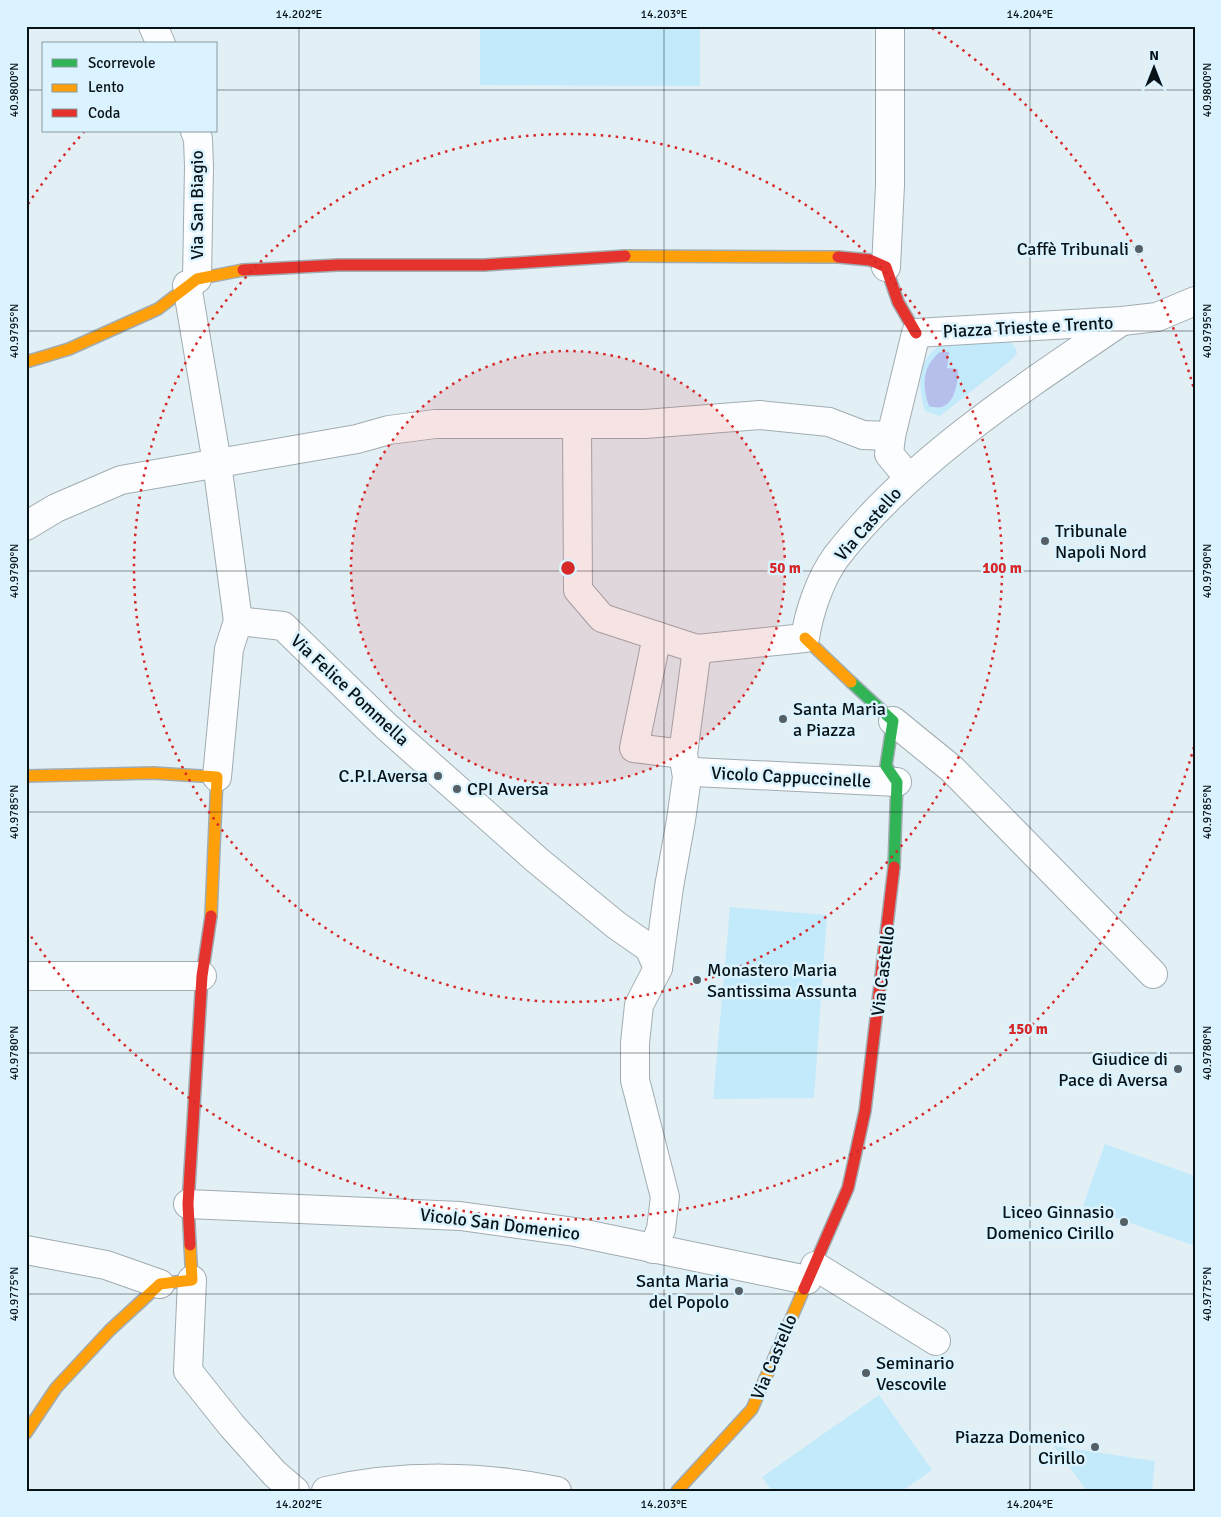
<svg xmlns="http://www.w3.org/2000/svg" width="1221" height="1517" font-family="Signika,sans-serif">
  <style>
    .green { fill: #c3eafa }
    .water { fill: #b6bfec }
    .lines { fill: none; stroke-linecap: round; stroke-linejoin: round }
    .street-casing { stroke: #a1acb2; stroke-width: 30 }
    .fast-casing { stroke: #a1acb2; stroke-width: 14 }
    .slow-casing { stroke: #a1acb2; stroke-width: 14 }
    .jam-casing { stroke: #a1acb2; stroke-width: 14 }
    .street { stroke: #fbfdfe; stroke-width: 28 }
    .fast { stroke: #30b455; stroke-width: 11 }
    .slow { stroke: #ff9f0a; stroke-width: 11 }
    .jam { stroke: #e5322d; stroke-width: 11 }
    .ticks { fill: none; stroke: #081318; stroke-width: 1; stroke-opacity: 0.45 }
    .ring { fill: none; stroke: #d62828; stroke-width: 2.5; stroke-dasharray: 2.5 5 }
    .poi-dot { fill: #546066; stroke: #daf3fe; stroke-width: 2 }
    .labels { text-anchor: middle; stroke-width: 5; stroke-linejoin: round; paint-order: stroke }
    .street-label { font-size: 18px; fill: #081318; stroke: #daf3fe }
    .poi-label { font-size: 18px; fill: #081318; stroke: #daf3fe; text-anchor: end }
    .centre { fill: #d62828; stroke: #daf3fe; stroke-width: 2.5 }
    .ring-label { font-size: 15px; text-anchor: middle; font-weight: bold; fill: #d62828; stroke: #daf3fe; stroke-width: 5; stroke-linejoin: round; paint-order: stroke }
    .neatline { fill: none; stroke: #081318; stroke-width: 2 }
    .ticks-label { font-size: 12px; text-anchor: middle; fill: #081318 }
  </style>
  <rect width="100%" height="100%" fill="#e2f0f6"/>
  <g class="green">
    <path d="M480 26H700V86L480 85Z"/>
    <path d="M1004 340C1012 343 1016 345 1017 354L1011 360 940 416 925 411C917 386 917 351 949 342 965 338 987 340 1004 340Z"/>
    <path d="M730 907 827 915 814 1098 713 1099Z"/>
    <path d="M1105 1144 1195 1176V1246L1083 1206Z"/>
    <path d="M879 1395 932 1470 902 1491H772L762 1477Z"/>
    <path d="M1054 1446 1155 1461 1152 1491H1087Z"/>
  </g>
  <path class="water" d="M940 352H949L947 368 958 369C958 387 953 414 929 406 922 386 922 366 940 352Z"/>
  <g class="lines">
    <defs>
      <g id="street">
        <path d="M153 26 161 44"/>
        <path d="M195 131 198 139 199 167 197 279"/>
        <path d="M886 267 890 185V26"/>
        <path d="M187 285 217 463 238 621 283 626 387 727 537 860 616 925 649 948 658 968"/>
        <path d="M577 424 578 590 602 618 697 649"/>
        <path d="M908 477 889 454 891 436 916 333 1122 321 1157 317 1195 301"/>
        <path d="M26 526 56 508 121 480 357 439 389 430 435 424H645L760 415 829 422 863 435 891 436"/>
        <path d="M657 636 634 748 683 754"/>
        <path d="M893 721 952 769 1153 974"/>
        <path d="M217 777 229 649 238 621"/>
        <path d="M687 777 694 772 897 782"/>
        <path d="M26 976H202"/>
        <path d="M188 1204 460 1216 575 1232 807 1280"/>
        <path d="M653 1249 661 1229 665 1197 635 1080V1043L639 1005 658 968 669 887 681 820 687 777 683 754 697 649 805 638C809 612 820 579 836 557 909 462 1023 388 1122 321"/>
        <path d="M26 1250 106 1265 160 1284"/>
        <path d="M815 1266 936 1341"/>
        <path d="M192 1280 188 1371 232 1426 275 1474 295 1491"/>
        <path d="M326 1491C400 1474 483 1475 557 1491"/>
      </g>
      <path id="fast" d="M851 682 893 721 886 766 897 782 894 867"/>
      <g id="slow">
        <path d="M625 256 838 257"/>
        <path d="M26 362 69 349 158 309 197 279 243 270"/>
        <path d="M805 638 851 682"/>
        <path d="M26 776 153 773 217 777 211 916"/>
        <path d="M26 1433 56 1388 110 1330 160 1284 192 1280 190 1245"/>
        <path d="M677 1491 752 1409 804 1289"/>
      </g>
      <g id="jam">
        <path d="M838 257 870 260 886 267 898 302 916 333"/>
        <path d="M243 270 338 265H484L625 256"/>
        <path d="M190 1245 188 1204 202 976 211 916"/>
        <path d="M804 1289 848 1188 865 1111 894 867"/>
      </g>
    </defs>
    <use href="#street" class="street-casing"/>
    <use href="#fast" class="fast-casing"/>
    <use href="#slow" class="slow-casing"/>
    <use href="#jam" class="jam-casing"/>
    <use href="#street" class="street"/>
    <use href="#fast" class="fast"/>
    <use href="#slow" class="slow"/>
    <use href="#jam" class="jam"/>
  </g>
  <path class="ticks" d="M299 26V1491M664 26V1491M1030 26V1491M26 90H44M216 90H1195M26 331H1195M26 571H1195M26 812H1195M26 1053H1195M26 1294H1195"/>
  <circle cx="568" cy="568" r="217" fill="#d62828" fill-opacity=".12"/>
  <g class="ring">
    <circle cx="568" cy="568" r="217"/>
    <circle cx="568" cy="568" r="434"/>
    <path d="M1194 747A651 651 0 0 1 28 932M28 204A651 651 0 0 1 84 132M932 28A651 651 0 0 1 1194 389"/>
  </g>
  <g class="poi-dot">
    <circle cx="1139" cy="249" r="5"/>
    <circle cx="1045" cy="541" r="5"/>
    <circle cx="783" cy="719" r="5"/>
    <circle cx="438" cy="776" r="5"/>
    <circle cx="457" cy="789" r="5"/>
    <circle cx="697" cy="980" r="5"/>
    <circle cx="1178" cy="1069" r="5"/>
    <circle cx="1124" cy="1222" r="5"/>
    <circle cx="739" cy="1291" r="5"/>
    <circle cx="866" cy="1373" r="5"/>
    <circle cx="1095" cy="1447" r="5"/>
  </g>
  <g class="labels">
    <g class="street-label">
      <text transform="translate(197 205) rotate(-90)" y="6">Via San Biagio</text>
      <text transform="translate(1028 327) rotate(-3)" y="6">Piazza Trieste e Trento</text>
      <text transform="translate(868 524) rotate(-49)" y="6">Via Castello</text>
      <text transform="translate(350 690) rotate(43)" y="6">Via Felice Pommella</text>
      <text transform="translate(791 777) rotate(3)" y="6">Vicolo Cappuccinelle</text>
      <text transform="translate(883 971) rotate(-83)" y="6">Via Castello</text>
      <text transform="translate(500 1224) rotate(7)" y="6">Vicolo San Domenico</text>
      <text transform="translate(774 1357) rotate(-67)" y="6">Via Castello</text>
    </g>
    <g class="poi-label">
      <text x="1129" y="255">Caffè Tribunali</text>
      <text x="1055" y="537" text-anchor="start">Tribunale<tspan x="1055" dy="21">Napoli Nord</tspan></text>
      <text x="793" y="715" text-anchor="start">Santa Maria<tspan x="793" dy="21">a Piazza</tspan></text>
      <text x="428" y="782">C.P.I.Aversa</text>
      <text x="467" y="795" text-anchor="start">CPI Aversa</text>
      <text x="707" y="976" text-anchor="start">Monastero Maria<tspan x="707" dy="21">Santissima Assunta</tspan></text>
      <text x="1168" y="1065">Giudice di<tspan x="1168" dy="21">Pace di Aversa</tspan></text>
      <text x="1114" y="1218">Liceo Ginnasio<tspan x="1114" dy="21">Domenico Cirillo</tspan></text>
      <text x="729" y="1287">Santa Maria<tspan x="729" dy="21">del Popolo</tspan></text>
      <text x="876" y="1369" text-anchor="start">Seminario<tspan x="876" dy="21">Vescovile</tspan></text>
      <text x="1085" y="1443">Piazza Domenico<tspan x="1085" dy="21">Cirillo</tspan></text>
    </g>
  </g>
  <circle cx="568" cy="568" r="8" class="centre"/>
  <g class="ring-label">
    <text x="785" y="573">50 m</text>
    <text x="1002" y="573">100 m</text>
    <text x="1028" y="1034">150 m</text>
  </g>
  <rect width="1221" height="1517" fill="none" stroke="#daf3fe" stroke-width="55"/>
  <rect x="42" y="42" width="175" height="90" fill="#daf3fe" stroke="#8699a2"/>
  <rect x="52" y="59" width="25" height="8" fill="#30b455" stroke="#8699a2"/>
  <text x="88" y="68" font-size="15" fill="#081318">Scorrevole</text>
  <rect x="52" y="84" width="25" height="8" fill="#ff9f0a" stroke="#8699a2"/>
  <text x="88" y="92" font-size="15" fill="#081318">Lento</text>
  <rect x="52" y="109" width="25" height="8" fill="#e5322d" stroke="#8699a2"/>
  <text x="88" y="118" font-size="15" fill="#081318">Coda</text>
  <g transform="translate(1154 68)" stroke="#daf3fe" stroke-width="4" paint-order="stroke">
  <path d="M0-4L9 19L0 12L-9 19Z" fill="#081318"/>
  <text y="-8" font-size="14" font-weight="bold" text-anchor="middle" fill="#081318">N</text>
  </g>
  <rect x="28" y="28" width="1166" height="1462" class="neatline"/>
  <g class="ticks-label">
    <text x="299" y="18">14.202°E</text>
    <text x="664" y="18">14.203°E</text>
    <text x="1030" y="18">14.204°E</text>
    <text transform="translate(14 90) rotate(-90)" y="4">40.9800°N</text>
    <text transform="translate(1207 90) rotate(-90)" y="4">40.9800°N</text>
    <text transform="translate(14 331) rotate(-90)" y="4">40.9795°N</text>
    <text transform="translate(1207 331) rotate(-90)" y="4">40.9795°N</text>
    <text transform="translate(14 571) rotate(-90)" y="4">40.9790°N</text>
    <text transform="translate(1207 571) rotate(-90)" y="4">40.9790°N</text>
    <text transform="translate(14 812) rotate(-90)" y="4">40.9785°N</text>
    <text transform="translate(1207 812) rotate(-90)" y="4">40.9785°N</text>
    <text transform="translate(14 1053) rotate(-90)" y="4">40.9780°N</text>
    <text transform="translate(1207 1053) rotate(-90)" y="4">40.9780°N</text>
    <text transform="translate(14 1294) rotate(-90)" y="4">40.9775°N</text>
    <text transform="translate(1207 1294) rotate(-90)" y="4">40.9775°N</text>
    <text x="299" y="1508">14.202°E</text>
    <text x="664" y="1508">14.203°E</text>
    <text x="1030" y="1508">14.204°E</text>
  </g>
</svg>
